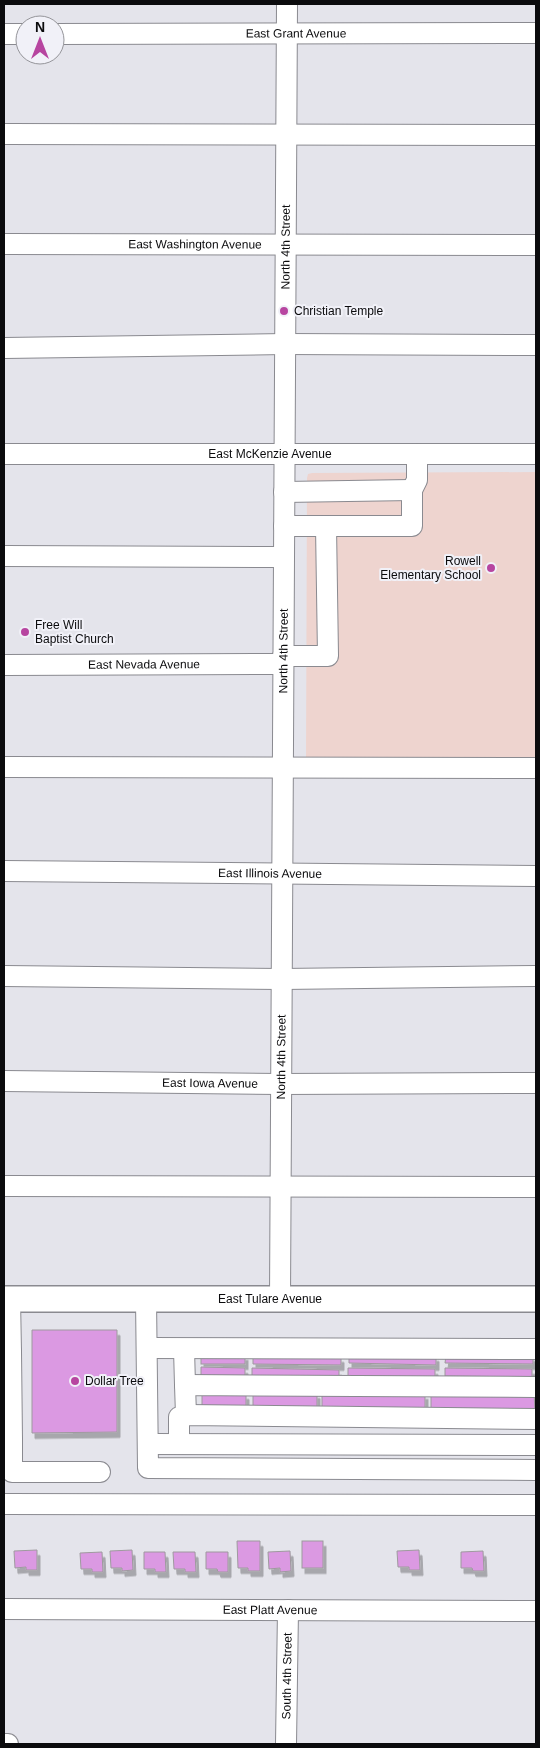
<svg xmlns="http://www.w3.org/2000/svg" width="540" height="1748" font-family="Arial,sans-serif">
  <style>
    .education { fill: #eed4cf }
    .building { fill: #db99e2; stroke: #9e999e; filter: url(#shadow) }
    .lines { fill: none; stroke-linecap: round; stroke-linejoin: round }
    .minor-casing { stroke: #8a8a90; stroke-width: 22 }
    .major-casing { stroke: #8a8a90; stroke-width: 28 }
    .minor { stroke: #fff; stroke-width: 20 }
    .major { stroke: #fff; stroke-width: 25 }
    .poi-dot { fill: #b745a0; stroke: #f1f1f8; stroke-width: 2 }
    .labels { text-anchor: middle; stroke-width: 4; stroke-linejoin: round; paint-order: stroke }
    .street-label { font-size: 12px; fill: #0b0b0d; stroke: #f1f1f8 }
    .poi-label { font-size: 12px; fill: #0b0b0d; stroke: #f1f1f8; text-anchor: start }
  </style>
  <defs>
    <filter id="shadow"><feDropShadow dx="3" dy="5.5" stdDeviation="0" flood-color="#0004"/></filter>
  </defs>
  <rect width="100%" height="100%" fill="#e4e4eb"/>
  <path class="education" d="M536 472V761L306 762 307 478 308 474 312 473Z"/>
  <g class="building">
    <path d="M32 1330H117V1432L32 1433Z"/>
    <rect x="201" y="1355" width="44" height="9"/>
    <path d="M349 1355 436 1356V1365L349 1363Z"/>
    <path d="M446 1355 533 1356V1364L445 1363Z"/>
    <path d="M253 1356 341 1357V1365L253 1364Z"/>
    <path d="M201 1367 245 1368V1376H201Z"/>
    <path d="M252 1368 339 1370V1378L252 1377Z"/>
    <path d="M348 1368 435 1369V1377L348 1376Z"/>
    <path d="M445 1368 532 1369V1377L445 1376Z"/>
    <path d="M317 1393V1411L253 1412V1394Z"/>
    <path d="M431 1393H534L535 1411H431Z"/>
    <path d="M202 1394H246V1411L202 1412Z"/>
    <rect x="322" y="1394" width="103" height="18"/>
    <path d="M237 1541H260V1571H248V1568H238Z"/>
    <rect x="302" y="1541" width="21" height="27"/>
    <path d="M37 1550V1570H26V1567L15 1568 14 1551Z"/>
    <path d="M132 1550 133 1570 122 1571V1568H111L110 1551Z"/>
    <path d="M419 1550 420 1570H409V1567H398L397 1551Z"/>
    <path d="M290 1551 291 1571 280 1572V1568L269 1569 268 1552Z"/>
    <path d="M483 1551 484 1571H473L472 1568H461V1552Z"/>
    <path d="M102 1552 103 1572H92V1569H81L80 1553Z"/>
    <path d="M144 1552H165L166 1572H155V1569H144Z"/>
    <path d="M173 1552H195L196 1572H185V1569H174Z"/>
    <path d="M206 1552H228V1572H218L217 1569H206Z"/>
  </g>
  <g class="lines">
    <defs>
      <g id="minor">
        <path d="M4 34H25"/>
        <path id="s1" d="M55 34 536 33"/>
        <path d="M4 134 536 135"/>
        <path id="s2" d="M4 244 536 245"/>
        <path d="M4 348 285 344 536 345"/>
        <path id="s3" d="M4 454H536"/>
        <path d="M284 492 412 490"/>
        <path d="M284 526H412V490L417 480V454"/>
        <path d="M4 556 284 557"/>
        <path d="M283 656H328L326 526"/>
        <path id="s4" d="M4 665 283 664"/>
        <path d="M4 767 536 768"/>
        <path id="s5" d="M4 871 536 876"/>
        <path d="M4 976 282 979 536 976"/>
        <path id="s6" d="M4 1081 281 1084 536 1083"/>
        <path d="M4 1186 536 1187"/>
        <path d="M10 1299 11 1352"/>
        <path d="M146 1299 148 1468 536 1470"/>
        <path id="s7" d="M280 1299 287 4"/>
        <path d="M147 1348 536 1349"/>
        <path d="M184 1349 185 1385"/>
        <path d="M4 1352H11L12 1440H4"/>
        <path d="M186 1415 185 1385 536 1387"/>
        <path d="M12 1440V1472H100"/>
        <path d="M148 1444 536 1445"/>
        <path d="M179 1444V1417L186 1415 536 1419"/>
        <path d="M4 1504 536 1505"/>
        <path id="s8" d="M4 1609 536 1611"/>
        <path d="M4 1744H8"/>
        <path id="s9" d="M286 1744 288 1610"/>
      </g>
      <g id="major">
        <path id="s10" d="M4 1299H536"/>
      </g>
    </defs>
    <use href="#minor" class="minor-casing"/>
    <use href="#major" class="major-casing"/>
    <use href="#minor" class="minor"/>
    <use href="#major" class="major"/>
  </g>
  <g class="poi-dot">
    <circle cx="284" cy="311" r="5"/>
    <circle cx="491" cy="568" r="5"/>
    <circle cx="25" cy="632" r="5"/>
    <circle cx="75" cy="1381" r="5"/>
  </g>
  <g class="labels">
    <g class="street-label">
      <text dy="4" stroke="none"><textPath href="#s1" startOffset="241">East Grant Avenue</textPath></text>
      <text dy="4" stroke="none"><textPath href="#s2" startOffset="191">East Washington Avenue</textPath></text>
      <text dy="4" stroke="none"><textPath href="#s7" startOffset="1052">North 4th Street</textPath></text>
      <text dy="4" stroke="none"><textPath href="#s3" startOffset="266">East McKenzie Avenue</textPath></text>
      <text dy="4" stroke="none"><textPath href="#s7" startOffset="648">North 4th Street</textPath></text>
      <text dy="4" stroke="none"><textPath href="#s4" startOffset="140">East Nevada Avenue</textPath></text>
      <text dy="4" stroke="none"><textPath href="#s5" startOffset="266">East Illinois Avenue</textPath></text>
      <text dy="4" stroke="none"><textPath href="#s7" startOffset="242">North 4th Street</textPath></text>
      <text dy="4" stroke="none"><textPath href="#s6" startOffset="206">East Iowa Avenue</textPath></text>
      <text dy="4" stroke="none"><textPath href="#s10" startOffset="266">East Tulare Avenue</textPath></text>
      <text dy="4" stroke="none"><textPath href="#s8" startOffset="266">East Platt Avenue</textPath></text>
      <text dy="4" stroke="none"><textPath href="#s9" startOffset="68">South 4th Street</textPath></text>
    </g>
    <g class="poi-label">
      <text x="294" y="315">Christian Temple</text>
      <text x="481" y="565" text-anchor="end">Rowell<tspan x="481" dy="14">Elementary School</tspan></text>
      <text x="35" y="629">Free Will<tspan x="35" dy="14">Baptist Church</tspan></text>
      <text x="85" y="1385">Dollar Tree</text>
    </g>
  </g>
  <rect width="540" height="1748" fill="none" stroke="#0b0b0d" stroke-width="10"/>
  <g transform="translate(40 40)"><circle r="24" fill="#f1f1f8" stroke="#95959a"/>
  <path d="M0-4L9 19L0 12L-9 19Z" fill="#b745a0"/>
  <text y="-8" font-size="14" font-weight="bold" text-anchor="middle" fill="#0b0b0d">N</text>
  </g>
</svg>
